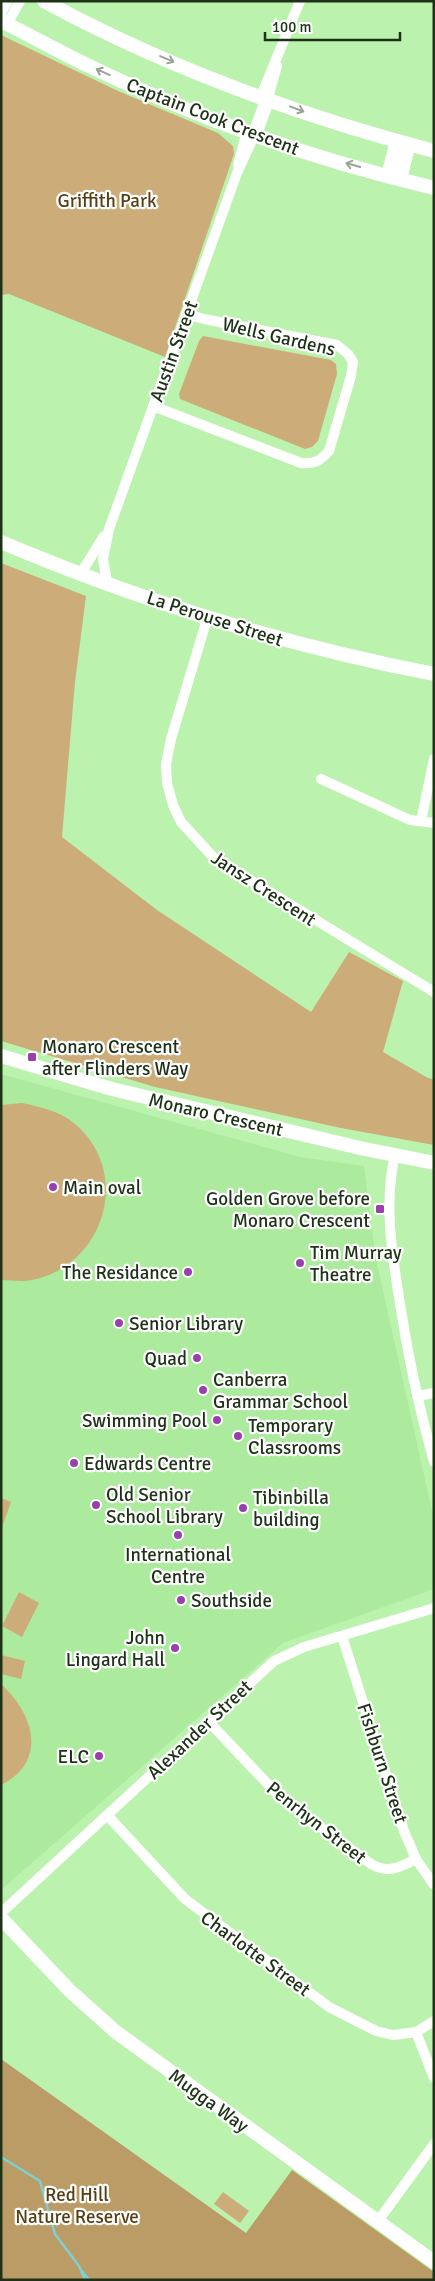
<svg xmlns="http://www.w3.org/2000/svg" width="435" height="2281" font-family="Signika,sans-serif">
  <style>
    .built { fill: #acea9e }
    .green { fill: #ccad7a }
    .forest { fill: #bc9c66 }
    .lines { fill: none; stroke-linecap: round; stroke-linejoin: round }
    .stream { stroke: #7ed0d4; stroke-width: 2.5 }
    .street { stroke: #fff; stroke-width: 10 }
    .secondary { stroke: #fff; stroke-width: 14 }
    .oneway { stroke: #99a397 }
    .poi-dot { fill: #9840ac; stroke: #fff; stroke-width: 2 }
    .labels { text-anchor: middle; stroke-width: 4.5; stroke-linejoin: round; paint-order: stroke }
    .street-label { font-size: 19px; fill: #1d3217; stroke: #fff }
    .park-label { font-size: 19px; fill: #563f13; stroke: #fff }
    .poi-label { font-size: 19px; fill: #1d3217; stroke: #fff; text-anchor: start }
  </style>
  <rect width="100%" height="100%" fill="#bbf3ae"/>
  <path class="built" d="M1 1074 300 1157 364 1166 376 1259 434 1520V1589L283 1643 1 1890Z"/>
  <g class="green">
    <path d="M1 35 118 91 218 133 233 146 234 154 165 357 9 294 1 295Z"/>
    <path d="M203 336 331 360 336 364 337 374 318 441 312 447 305 449 180 399 179 394 199 341Z"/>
    <path d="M1 563 86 596 75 682 62 837 157 910 311 1012 349 952 403 981 383 1052 428 1078 434 1079V1145L341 1128 155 1087 1 1041Z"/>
    <path d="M22 1103C41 1107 60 1111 75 1124 133 1173 104 1266 32 1280 22 1282 11 1280 1 1280V1105Z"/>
    <path d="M1 1498 11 1502 1 1530Z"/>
    <path d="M19 1592 39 1603 22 1637 2 1626Z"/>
    <path d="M1 1655 25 1661 21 1679 1 1674Z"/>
    <path d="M1 1684C33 1713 49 1761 1 1785Z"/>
    <path d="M223 2192 249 2211 240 2223 214 2204Z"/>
  </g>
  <path class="forest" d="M1 2059 246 2233 292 2170 434 2272V2280H1Z"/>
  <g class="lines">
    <g class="stream">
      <path d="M1 2157 40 2181 55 2234 79 2266 85 2280"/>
      <path d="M82 2271 89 2280"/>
    </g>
    <g class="street">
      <path d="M1 13 8 1"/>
      <path d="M2 19V21L10 19 20 1"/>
      <path d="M261 96 300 1"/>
      <path d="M268 98 277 66"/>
      <path d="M238 165 247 131"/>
      <path d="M153 406 301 463C315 464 320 461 329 451L351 376 353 362 348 354 337 345 204 319 186 314"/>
      <path d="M81 573 104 536"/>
      <path d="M107 582 103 559 109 529 237 173 255 134"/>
      <path d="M207 619 171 739 166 764 167 783 173 805 181 822 214 858 434 992"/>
      <path d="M321 779 410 820 434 823"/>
      <path d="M421 821 434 759"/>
      <path d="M395 1155C383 1205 393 1260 401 1310 409 1361 420 1412 434 1462"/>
      <path d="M417 1396 434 1393"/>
      <path d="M342 1636 404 1831 416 1859 434 1885"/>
      <path d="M208 1721 281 1798 371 1864C388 1874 400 1867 416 1859"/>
      <path d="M107 1815 185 1899 329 2007 376 2031 393 2035 416 2032 434 2021"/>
      <path d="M1 1913 274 1661 304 1647 434 1608"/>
      <path d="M416 2032 434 2078"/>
      <path d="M378 2221 434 2144"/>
    </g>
    <g class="secondary">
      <path d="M44 1C166 67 300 116 434 151"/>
      <path d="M1 21C31 36 60 52 89 66 198 119 316 160 434 188"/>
      <path d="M255 134 268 98"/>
      <path d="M388 176 397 141"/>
      <path d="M400 179 409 144"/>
      <path d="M1 542C140 601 285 645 434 674"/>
      <path d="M1 1056 112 1089 360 1148 434 1163"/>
      <path d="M1 1918 70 1991 116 2032 434 2262"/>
    </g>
  </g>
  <defs><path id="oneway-shaft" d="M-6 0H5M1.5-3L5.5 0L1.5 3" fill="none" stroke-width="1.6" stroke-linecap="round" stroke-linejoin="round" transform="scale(1.25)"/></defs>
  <g class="oneway">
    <use href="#oneway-shaft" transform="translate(167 59) rotate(23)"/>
    <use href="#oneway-shaft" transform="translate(103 72) rotate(-156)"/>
    <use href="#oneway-shaft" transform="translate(297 109) rotate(21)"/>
    <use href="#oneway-shaft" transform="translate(353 165) rotate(-164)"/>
  </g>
  <g class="poi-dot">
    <rect x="27" y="1052" width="10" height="10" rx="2.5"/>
    <circle cx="53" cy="1187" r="5"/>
    <rect x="375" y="1204" width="10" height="10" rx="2.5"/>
    <circle cx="300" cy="1263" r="5"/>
    <circle cx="188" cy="1272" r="5"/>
    <circle cx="119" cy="1323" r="5"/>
    <circle cx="197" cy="1358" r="5"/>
    <circle cx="203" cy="1390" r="5"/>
    <circle cx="217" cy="1420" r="5"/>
    <circle cx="238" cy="1436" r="5"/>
    <circle cx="74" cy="1463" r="5"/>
    <circle cx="96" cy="1505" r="5"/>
    <circle cx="243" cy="1508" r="5"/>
    <circle cx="178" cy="1535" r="5"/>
    <circle cx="181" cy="1600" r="5"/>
    <circle cx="175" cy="1648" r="5"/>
    <circle cx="99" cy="1756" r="5"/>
  </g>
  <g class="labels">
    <g class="street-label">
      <text transform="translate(213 116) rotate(21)" y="7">Captain Cook Crescent</text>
      <text transform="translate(279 336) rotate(13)" y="7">Wells Gardens</text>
      <text transform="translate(173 351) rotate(-70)" y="7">Austin Street</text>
      <text transform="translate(215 618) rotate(18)" y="7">La Perouse Street</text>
      <text transform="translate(264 888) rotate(33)" y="7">Jansz Crescent</text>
      <text transform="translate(216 1114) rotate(13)" y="7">Monaro Crescent</text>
      <text transform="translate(199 1729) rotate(-43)" y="7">Alexander Street</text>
      <text transform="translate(383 1763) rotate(72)" y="7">Fishburn Street</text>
      <text transform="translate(317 1822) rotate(38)" y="7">Penrhyn Street</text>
      <text transform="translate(256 1953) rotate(36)" y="7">Charlotte Street</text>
      <text transform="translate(209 2100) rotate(36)" y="7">Mugga Way</text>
    </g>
    <g class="park-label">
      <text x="107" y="207">Griffith Park</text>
      <text x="77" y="2201">Red Hill<tspan x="77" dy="22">Nature Reserve</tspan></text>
    </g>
    <g class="poi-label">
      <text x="42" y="1053">Monaro Crescent<tspan x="42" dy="22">after Flinders Way</tspan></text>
      <text x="63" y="1194">Main oval</text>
      <text x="370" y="1205" text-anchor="end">Golden Grove before<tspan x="370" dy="22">Monaro Crescent</tspan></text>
      <text x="310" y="1259">Tim Murray<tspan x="310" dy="22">Theatre</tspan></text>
      <text x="178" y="1279" text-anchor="end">The Residance</text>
      <text x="129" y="1330">Senior Library</text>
      <text x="187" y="1365" text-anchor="end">Quad</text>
      <text x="213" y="1386">Canberra<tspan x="213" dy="22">Grammar School</tspan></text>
      <text x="207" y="1427" text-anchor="end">Swimming Pool</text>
      <text x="248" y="1432">Temporary<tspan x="248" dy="22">Classrooms</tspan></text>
      <text x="84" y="1470">Edwards Centre</text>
      <text x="106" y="1501">Old Senior<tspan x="106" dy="22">School Library</tspan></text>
      <text x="253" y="1504">Tibinbilla<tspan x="253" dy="22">building</tspan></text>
      <text x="178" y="1561" text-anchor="middle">International<tspan x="178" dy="22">Centre</tspan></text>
      <text x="191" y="1607">Southside</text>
      <text x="165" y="1644" text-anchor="end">John<tspan x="165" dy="22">Lingard Hall</tspan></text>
      <text x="89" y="1763" text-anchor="end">ELC</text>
    </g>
  </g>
  <rect width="435" height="2281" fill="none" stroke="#1d3217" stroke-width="5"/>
  <path d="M265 32v8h135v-8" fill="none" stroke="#1d3217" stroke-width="2.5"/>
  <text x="272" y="32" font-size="15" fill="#1d3217" stroke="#ffffff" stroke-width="4" paint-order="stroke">100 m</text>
</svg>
